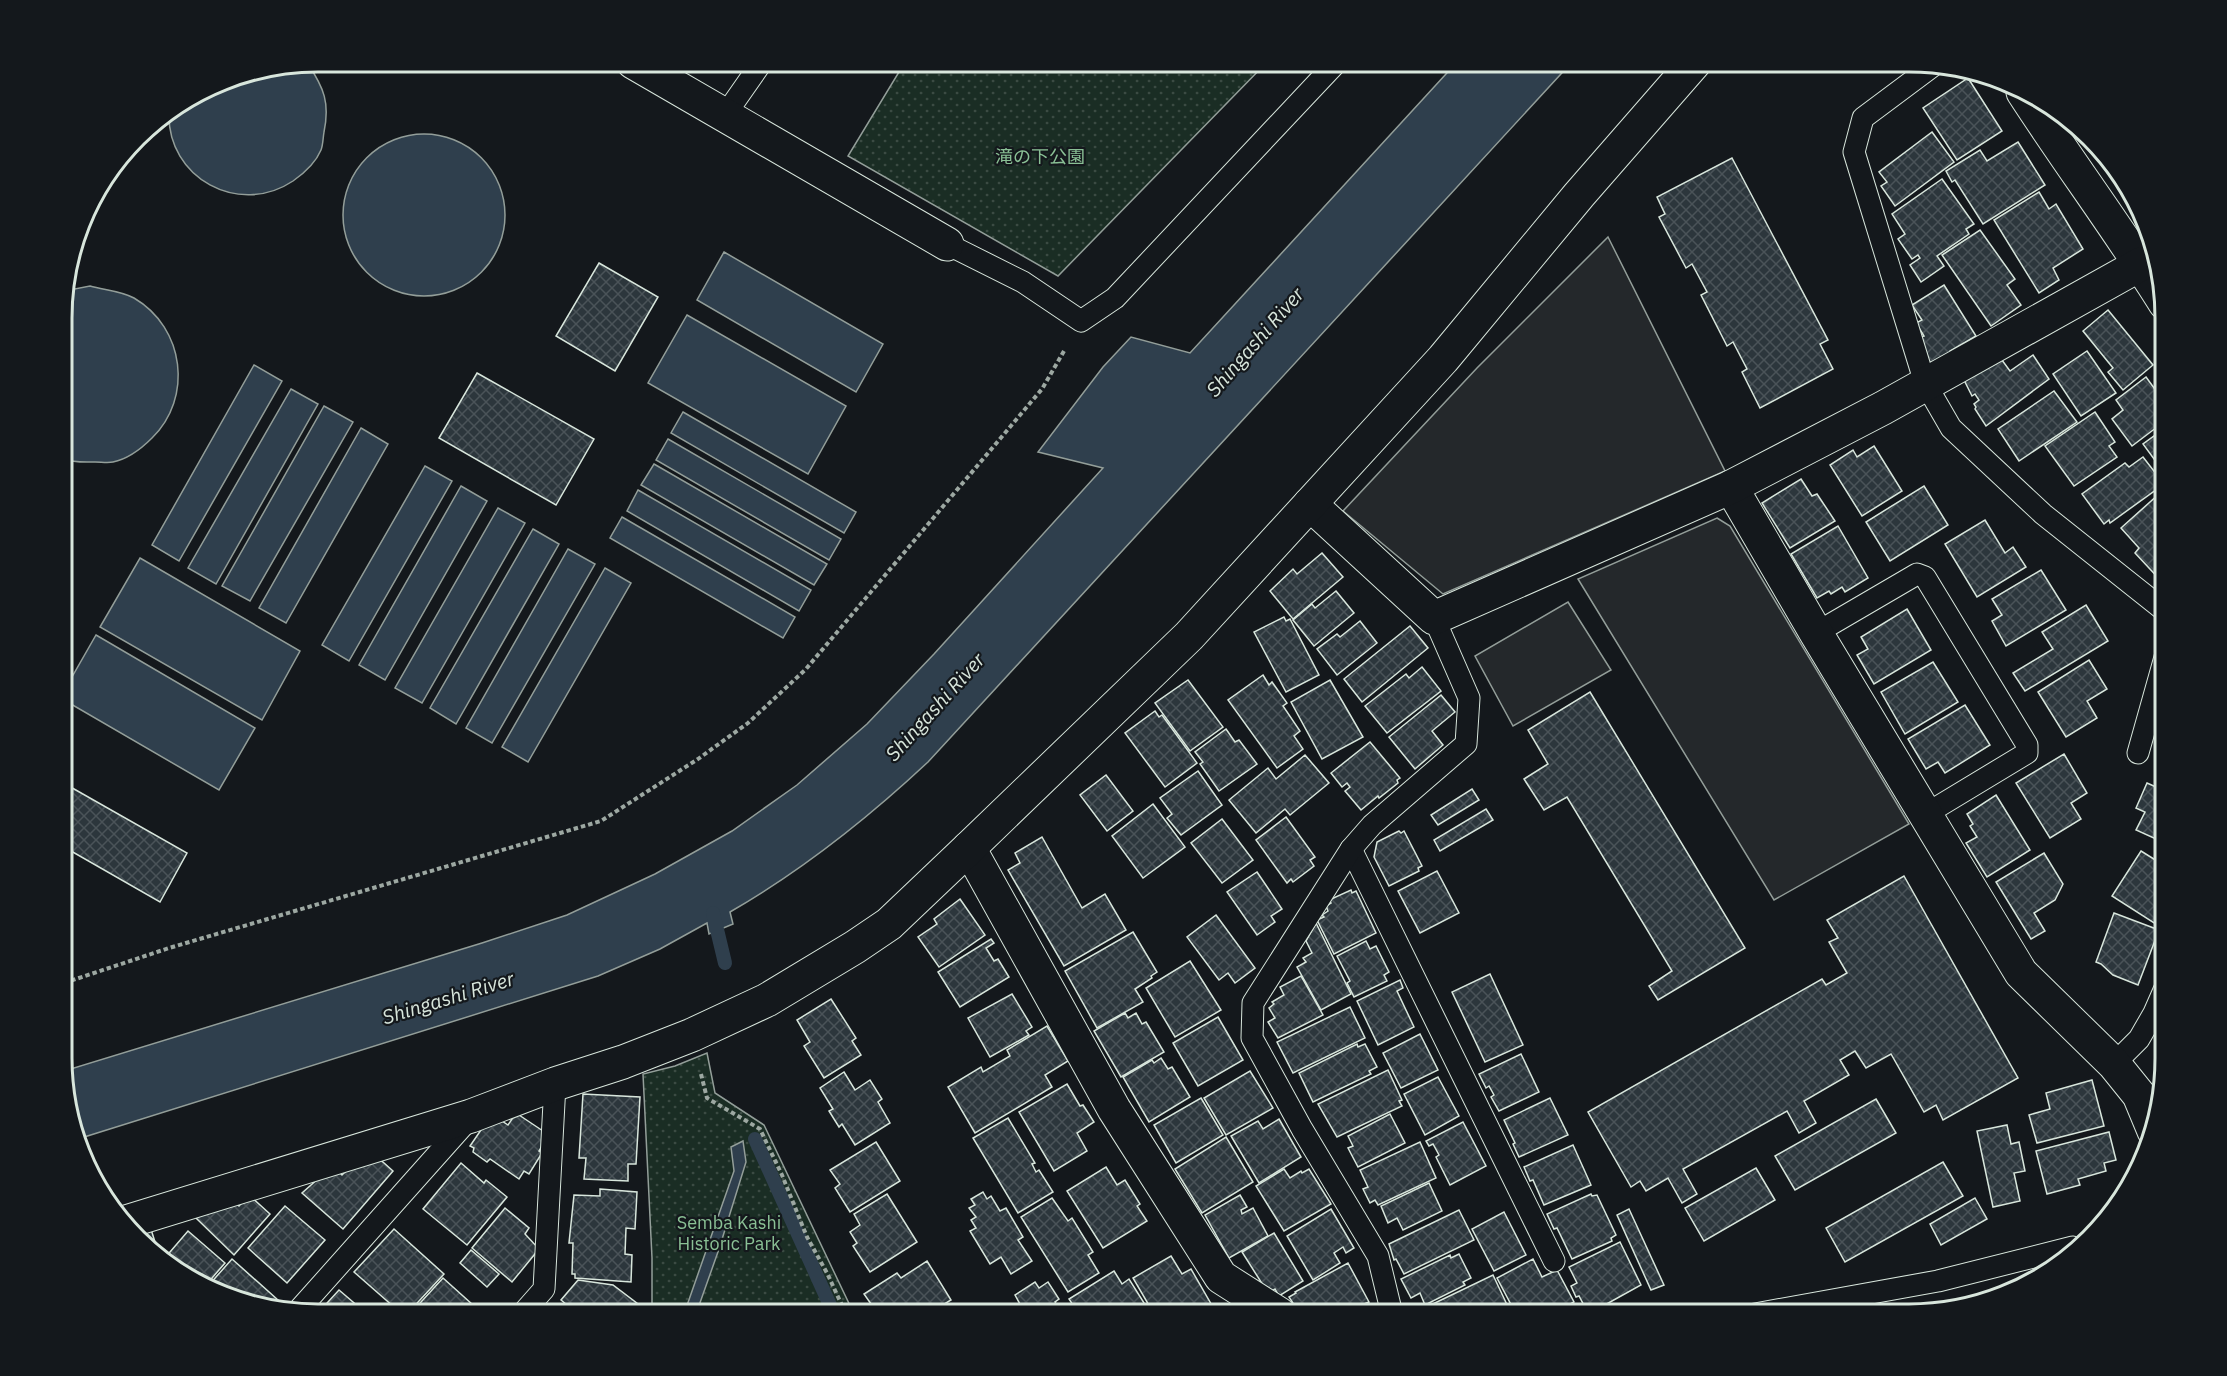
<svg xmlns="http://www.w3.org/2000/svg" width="2227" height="1376" font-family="'IBM Plex Sans','Noto Sans JP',sans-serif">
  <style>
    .grass { fill: url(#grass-dots); stroke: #939e99; stroke-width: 1.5 }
    .parking { fill: #24282b; stroke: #939e99; stroke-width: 1.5 }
    .water { fill: #2f3f4d; stroke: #939e99; stroke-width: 1.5 }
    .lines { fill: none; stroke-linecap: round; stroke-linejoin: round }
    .stream { stroke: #2f3f4d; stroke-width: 14 }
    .building { fill: url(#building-cross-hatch); stroke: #d8e6dc; stroke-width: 1.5 }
    .service-casing { stroke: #d8e6dc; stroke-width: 23 }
    .minor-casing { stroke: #d8e6dc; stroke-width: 35 }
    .path { stroke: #9da8a2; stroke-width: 4; stroke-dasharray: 4.5 3; stroke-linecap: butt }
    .service { stroke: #14181c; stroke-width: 21 }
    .minor { stroke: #14181c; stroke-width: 33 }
    .labels { text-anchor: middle; stroke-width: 4.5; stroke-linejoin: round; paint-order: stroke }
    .park-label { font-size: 18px; fill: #8ac095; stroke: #14181c }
    .water-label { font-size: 20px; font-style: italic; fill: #d8e6dc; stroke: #14181c }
    .rim { fill: none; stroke: #d8e6dc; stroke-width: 3 }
  </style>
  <defs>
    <pattern id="grass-dots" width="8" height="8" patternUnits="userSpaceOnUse" patternTransform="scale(1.5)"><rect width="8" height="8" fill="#1a2d24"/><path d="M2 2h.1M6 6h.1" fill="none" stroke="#3b4b43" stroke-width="1.8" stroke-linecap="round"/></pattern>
    <pattern id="building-cross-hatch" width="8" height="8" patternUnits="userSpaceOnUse" patternTransform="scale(1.5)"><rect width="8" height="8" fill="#2c363c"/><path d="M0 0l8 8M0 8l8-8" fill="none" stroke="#4a5358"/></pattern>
  </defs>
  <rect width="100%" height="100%" fill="#14181c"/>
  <g class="grass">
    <path d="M905 62H1267L1058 276 848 156Z"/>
    <path d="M707 1053 715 1093 764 1125 854 1314H652V1258L643 1074 675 1066Z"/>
  </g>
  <g class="parking">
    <path d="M1608 237 1725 471 1443 594 1343 511 1477 368Z"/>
    <path d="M1717 518 1730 526 1909 824 1774 900 1578 579Z"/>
    <path d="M1568 602 1611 670 1513 726 1475 656Z"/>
  </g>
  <g class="water">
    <path d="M1457 62H1572L928 762C867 819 803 870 730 912L733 924 709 934 707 923 660 949 598 976 81 1138 64 1091V1071L482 943 567 915 655 874 732 831 797 785 867 724 934 654 1103 468 1038 452 1103 367 1131 337 1190 353Z"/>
    <path d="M308 64C324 88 330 103 324 132 323 138 323 145 321 150 316 162 303 174 293 181 239 217 167 178 169 113L220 81Z"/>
    <circle cx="424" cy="215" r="81"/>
    <path d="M724 252 883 344 856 392 697 300Z"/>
    <path d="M90 286C104 290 122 291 134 298 185 328 193 398 152 438 142 448 128 459 113 462 108 463 101 462 95 462 84 462 74 463 64 459V291Z"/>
    <path d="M687 315 846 406 808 474 648 383Z"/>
    <path d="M254 365 282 381 179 561 152 545Z"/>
    <path d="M291 389 318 404 216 584 188 568Z"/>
    <path d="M324 406 353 422 250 601 222 586Z"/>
    <path d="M683 412 856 512 844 533 671 433Z"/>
    <path d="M361 428 388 444 286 623 259 608Z"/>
    <path d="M668 439 841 539 829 560 656 460Z"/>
    <path d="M654 464 827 564 814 585 641 485Z"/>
    <path d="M425 466 452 481 349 661 322 645Z"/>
    <path d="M461 486 487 501 385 680 359 665Z"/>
    <path d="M638 490 811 590 799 611 627 511Z"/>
    <path d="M498 508 525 523 422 703 395 688Z"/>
    <path d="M622 517 795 617 783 638 610 538Z"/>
    <path d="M533 529 559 544 456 724 430 708Z"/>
    <path d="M568 549 595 564 492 743 466 728Z"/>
    <path d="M140 558 300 651 262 720 100 627Z"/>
    <path d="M605 568 631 583 528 762 502 747Z"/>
    <path d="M96 635 255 728 219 790 64 700V691Z"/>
    <path d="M743 1141 746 1162 719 1249 696 1314H684L734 1171 731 1147Z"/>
  </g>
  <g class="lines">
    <g class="stream">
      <path d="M713 913 725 963"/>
      <path d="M755 1139 834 1314"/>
    </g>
  </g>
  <g class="building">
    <path d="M1968 78 2002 131 1957 160 1923 108Z"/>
    <path d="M1932 132 1954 162 1895 206 1881 186 1887 182 1879 172Z"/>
    <path d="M2018 142 2045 185 1983 224 1955 180 1952 182 1946 171 1980 150 1987 161Z"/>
    <path d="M1732 158 1828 340 1820 344 1833 369 1760 408 1742 372 1747 369 1733 342 1727 346 1701 295 1707 292 1692 264 1686 268 1659 217 1665 214 1657 197Z"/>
    <path d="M1942 179 1974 224 1966 229 1969 234 1937 256 1944 266 1921 282 1910 265 1920 258 1918 255 1912 259 1898 239 1905 234 1892 214Z"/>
    <path d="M2039 192 2049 209 2056 204 2083 249 2053 268 2059 280 2039 293 1994 220Z"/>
    <path d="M1980 230 2015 279 2007 285 2021 305 1991 326 1942 255Z"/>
    <path d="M599 263 658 297 615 371 556 336Z"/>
    <path d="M1944 285 1976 336 1950 351 1951 353 1934 364 1926 360 1920 337 1924 336 1916 323 1922 320 1912 305Z"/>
    <path d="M2108 310 2153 365 2123 390 2108 372 2113 368 2083 331Z"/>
    <path d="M2087 351 2116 393 2081 416 2053 374Z"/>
    <path d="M2033 355 2049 379 1986 426 1975 409 1976 407 1974 404 1979 400 1975 394 1972 396 1964 380 1999 356 2010 371Z"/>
    <path d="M477 373 594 439 556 505 439 438Z"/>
    <path d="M2146 377 2165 403V421L2132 446 2112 419 2123 410 2116 400Z"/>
    <path d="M2054 391 2077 422 2019 461 1998 429Z"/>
    <path d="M2095 412 2115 442 2109 446 2117 457 2074 486 2045 446Z"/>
    <path d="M2165 428V474L2143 444Z"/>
    <path d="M1874 446 1902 491 1862 516 1830 465 1853 450 1857 457Z"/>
    <path d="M2143 457 2164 484 2110 523 2109 520 2104 524 2082 494 2125 463 2129 467Z"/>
    <path d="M1801 479 1812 496 1817 494 1835 521 1790 548 1762 503Z"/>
    <path d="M1924 486 1948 525 1890 561 1866 522Z"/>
    <path d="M2160 493 2165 499 2164 584 2135 553 2139 548 2121 528Z"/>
    <path d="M1985 520 2005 553 2013 547 2026 567 1977 597 1945 544Z"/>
    <path d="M1838 526 1868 578 1845 592 1842 587 1831 594 1829 591 1817 598 1791 554Z"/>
    <path d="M1322 553 1343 577 1293 619 1270 591 1293 569 1297 574Z"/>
    <path d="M2041 570 2066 610 2006 646 1992 621 2002 615 1992 599Z"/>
    <path d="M1336 591 1354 613 1314 646 1293 620 1312 604 1315 608Z"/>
    <path d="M2086 605 2108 641 2025 691 2013 673 2053 649 2042 632Z"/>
    <path d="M1907 609 1931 650 1874 684 1857 655 1868 649 1861 637Z"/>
    <path d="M1284 617 1286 621 1290 619 1319 675 1286 692 1254 632Z"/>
    <path d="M1360 621 1377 643 1337 675 1317 649 1337 634 1340 637Z"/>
    <path d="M1410 626 1428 648 1362 702 1344 679Z"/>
    <path d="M2089 660 2107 689 2087 701 2097 718 2066 737 2038 692Z"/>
    <path d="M1933 662 1958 702 1905 734 1881 692Z"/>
    <path d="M1422 667 1441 691 1387 733 1365 706 1406 674 1409 678Z"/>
    <path d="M1263 675 1269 685 1272 682 1287 703 1283 706 1300 731 1294 736 1303 749 1277 768 1228 700Z"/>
    <path d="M1188 680 1223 727 1190 751 1155 703Z"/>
    <path d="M1330 680 1363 737 1322 759 1291 702Z"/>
    <path d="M1590 692 1745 948 1658 1000 1649 986 1672 971 1567 797 1544 810 1524 779 1548 764 1528 730Z"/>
    <path d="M1441 695 1455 712 1432 731 1443 745 1415 769 1389 737Z"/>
    <path d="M1965 705 1990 745 1945 773 1938 762 1926 769 1908 739Z"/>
    <path d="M1155 711 1159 717 1162 715 1197 763 1165 787 1125 733Z"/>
    <path d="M1226 729 1235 742 1239 740 1257 764 1219 791 1200 764 1203 762 1195 752Z"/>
    <path d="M1370 742 1400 778 1397 780 1398 783 1379 798 1378 796 1361 810 1345 791 1350 787 1347 783 1342 787 1331 773Z"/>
    <path d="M2064 754 2087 793 2071 803 2081 819 2050 838 2016 783Z"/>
    <path d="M1305 755 1329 783 1290 815 1285 809 1256 833 1229 800 1268 768 1276 779Z"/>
    <path d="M1198 771 1222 805 1181 835 1167 818 1172 814 1160 798Z"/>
    <path d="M1106 775 1133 811 1107 831 1080 795Z"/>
    <path d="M2147 783 2165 791V843L2136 830 2145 812 2136 808Z"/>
    <path d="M67 785 187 853 160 902 64 847V791Z"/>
    <path d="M1472 789 1479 800 1438 825 1431 815Z"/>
    <path d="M1996 795 2030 850 1987 877 1966 843 1977 837 1970 826 1973 824 1967 814Z"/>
    <path d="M1153 804 1185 847 1143 878 1112 836Z"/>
    <path d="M1486 809 1493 820 1440 851 1434 840Z"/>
    <path d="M1286 817 1315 857 1310 860 1314 866 1293 882 1291 879 1287 883 1256 840Z"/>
    <path d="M1222 819 1253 860 1222 883 1191 843Z"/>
    <path d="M1399 831 1401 833 1404 831 1422 866 1418 868 1419 871 1389 886 1374 857 1377 842Z"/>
    <path d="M1042 837 1082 908 1105 894 1126 930 1064 966 1008 870 1020 863 1015 853Z"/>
    <path d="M2141 851 2165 866V930L2112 896Z"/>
    <path d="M2044 853 2063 884 2055 900 2034 913 2045 931 2031 939 1996 882Z"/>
    <path d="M1437 871 1459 913 1420 933 1398 891Z"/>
    <path d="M1257 872 1282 909 1271 916 1275 922 1257 935 1227 892Z"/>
    <path d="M1904 876 2018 1078 1943 1120 1936 1105 1924 1112 1891 1054 1866 1068 1855 1051 1840 1060 1849 1075 1804 1101 1816 1123 1799 1133 1787 1111 1683 1169 1697 1194 1682 1203 1668 1178 1646 1191 1640 1181 1631 1187 1588 1112 1822 979 1826 985 1847 973 1829 942 1838 938 1827 920Z"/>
    <path d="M1351 890 1352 893 1356 891 1376 933 1334 954 1317 920 1324 917 1322 915 1328 911 1326 906 1331 903 1329 900Z"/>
    <path d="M960 899 985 935 939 967 918 937 937 924 934 919Z"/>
    <path d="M2114 913 2159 930 2138 985 2113 975 2101 964 2096 962Z"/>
    <path d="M1216 915 1255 968 1235 983 1228 973 1219 980 1187 937Z"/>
    <path d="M1316 923 1351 994 1321 1010 1297 967 1306 962 1303 958 1312 953 1306 941Z"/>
    <path d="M1133 932 1157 972 1151 976 1152 978 1135 989 1143 1002 1097 1028 1065 971Z"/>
    <path d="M991 939 994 943 986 948 994 961 998 959 1009 977 960 1007 938 972Z"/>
    <path d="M1366 941 1370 949 1376 946 1389 972 1384 975 1387 981 1354 997 1347 983 1350 981 1337 956Z"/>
    <path d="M1190 961 1221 1010 1175 1037 1146 988Z"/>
    <path d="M1490 974 1523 1045 1485 1062 1452 992Z"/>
    <path d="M1301 976 1323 1015 1278 1038 1268 1022 1275 1018 1269 1008 1274 1004 1272 1002 1284 995 1280 987Z"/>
    <path d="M1400 980 1403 988 1397 991 1414 1027 1378 1045 1357 1001Z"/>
    <path d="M1012 994 1032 1027 1026 1031 1029 1035 990 1057 968 1018Z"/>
    <path d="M831 999 856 1038 852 1041 861 1055 824 1078 804 1046 810 1042 797 1020Z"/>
    <path d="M1350 1007 1365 1038 1293 1073 1277 1042Z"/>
    <path d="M1125 1013 1128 1018 1136 1013 1142 1024 1146 1022 1164 1052 1121 1077 1094 1031Z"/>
    <path d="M1218 1017 1243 1060 1198 1086 1173 1043Z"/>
    <path d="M1047 1026 1068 1061 1045 1075 1052 1087 975 1133 948 1087 981 1067 983 1072 1010 1056 1007 1050Z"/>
    <path d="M1420 1034 1438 1070 1401 1088 1383 1053Z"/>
    <path d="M1357 1044 1358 1047 1365 1044 1377 1067 1369 1071 1371 1074 1313 1102 1299 1073Z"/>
    <path d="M1521 1054 1539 1092 1499 1111 1491 1097 1494 1095 1489 1086 1486 1088 1479 1074Z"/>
    <path d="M1161 1058 1168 1069 1172 1067 1190 1097 1149 1122 1123 1077 1152 1060 1154 1063Z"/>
    <path d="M1388 1070 1402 1100 1399 1101 1402 1106 1337 1137 1318 1104Z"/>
    <path d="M1250 1071 1273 1108 1226 1135 1204 1098Z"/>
    <path d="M844 1072 855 1090 870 1080 882 1099 878 1102 890 1123 855 1145 842 1124 839 1127 829 1111 833 1109 820 1088Z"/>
    <path d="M1438 1077 1459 1116 1425 1135 1404 1094Z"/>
    <path d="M2092 1080 2104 1126 2037 1143 2029 1115 2050 1109 2046 1093Z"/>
    <path d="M1067 1084 1080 1106 1083 1105 1094 1122 1077 1133 1087 1151 1054 1171 1019 1112Z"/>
    <path d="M583 1094 640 1097 636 1164H628V1181L584 1179 586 1158H579Z"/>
    <path d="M1201 1098 1223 1135 1176 1163 1154 1125Z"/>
    <path d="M1550 1098 1568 1135 1519 1157 1513 1144 1515 1143 1504 1120Z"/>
    <path d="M1876 1099 1896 1133 1795 1190 1775 1156Z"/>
    <path d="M516 1113 546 1133 545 1141 539 1151 542 1153 529 1174 524 1171 519 1179 490 1159 487 1162 473 1152 474 1148 470 1146 483 1127 496 1117 508 1125Z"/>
    <path d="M1390 1114 1405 1143 1358 1167 1348 1148 1353 1146 1348 1136Z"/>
    <path d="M1008 1118 1035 1163 1032 1164 1036 1172 1039 1170 1053 1192 1018 1213 973 1138Z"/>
    <path d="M1279 1119 1301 1157 1259 1183 1231 1136 1258 1121 1263 1129Z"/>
    <path d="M1463 1122 1486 1166 1450 1185 1436 1157 1439 1155 1433 1144 1429 1146 1426 1141Z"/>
    <path d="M2007 1125 2011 1144 2019 1142 2025 1171 2014 1173 2020 1201 1993 1207 1977 1131Z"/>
    <path d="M2109 1132 2116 1160 2104 1163 2106 1171 2078 1179 2080 1185 2047 1194 2036 1151Z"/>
    <path d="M1226 1137 1253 1182 1202 1213 1175 1169Z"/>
    <path d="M876 1142 900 1181 850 1212 835 1188 840 1184 830 1170Z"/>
    <path d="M1420 1142 1436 1178 1378 1205 1375 1200 1370 1203 1363 1189 1368 1187 1360 1170Z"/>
    <path d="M1573 1145 1591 1185 1544 1205 1533 1180 1530 1181 1524 1167Z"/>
    <path d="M374 1154 393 1171 343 1229 302 1193 328 1170H337L342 1175 357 1160Z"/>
    <path d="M1943 1162 1963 1196 1845 1262 1826 1228Z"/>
    <path d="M461 1163 484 1183 486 1180 507 1197 467 1245 423 1209Z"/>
    <path d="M1106 1167 1117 1185 1125 1180 1140 1204 1137 1206 1147 1221 1103 1248 1067 1191Z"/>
    <path d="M1756 1168 1775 1200 1704 1241 1685 1208Z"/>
    <path d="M1284 1169 1290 1178 1301 1171 1302 1173 1309 1169 1331 1204 1284 1231 1256 1186Z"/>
    <path d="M1429 1183 1442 1211 1403 1230 1397 1218 1388 1223 1381 1206Z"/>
    <path d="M600 1189 637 1192 635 1229 626 1228 625 1254 632 1255 631 1282 575 1278V1274H572L573 1243H569L574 1195 600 1196Z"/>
    <path d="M983 1192 987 1199 991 1196 1000 1211 1006 1208 1023 1237 1018 1240 1032 1261 1011 1274 1001 1257 990 1264 970 1231 976 1228 971 1220 976 1217 969 1208 975 1205 971 1199Z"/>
    <path d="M887 1194 917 1242 870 1272 853 1246 857 1243 850 1232 860 1225 854 1214Z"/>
    <path d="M1591 1194 1592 1196 1597 1195 1616 1235 1611 1238 1612 1241 1572 1259 1557 1228 1554 1229 1547 1214Z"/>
    <path d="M249 1195 270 1214 234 1255 196 1218 204 1210 232 1200 239 1206Z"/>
    <path d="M1240 1195 1247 1207 1241 1210 1242 1214 1253 1208 1268 1236 1229 1258 1205 1215Z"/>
    <path d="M1052 1198 1068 1221 1072 1218 1093 1252 1088 1255 1099 1273 1068 1292 1021 1217Z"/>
    <path d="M1975 1198 1987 1219 1941 1245 1930 1224Z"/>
    <path d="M285 1206 325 1240 287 1283 248 1248Z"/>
    <path d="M505 1208 529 1228 525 1234 539 1249 512 1282 472 1248Z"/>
    <path d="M1331 1209 1354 1248 1346 1253 1343 1247 1334 1253 1340 1263 1313 1280 1287 1236Z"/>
    <path d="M1629 1209 1664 1285 1651 1290 1617 1215Z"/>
    <path d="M1459 1210 1474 1240 1404 1274 1396 1259 1394 1260 1389 1244Z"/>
    <path d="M1504 1212 1526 1255 1494 1271 1472 1229Z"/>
    <path d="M150 1226 159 1255 135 1230Z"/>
    <path d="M394 1229 444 1274 407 1314H402L354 1272Z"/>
    <path d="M188 1231 225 1263 206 1285 176 1271 164 1259Z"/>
    <path d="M1274 1233 1303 1281 1279 1296 1275 1289 1268 1293 1242 1252Z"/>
    <path d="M1620 1242 1641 1285 1603 1306 1601 1304 1587 1311 1579 1296 1576 1297 1571 1286 1577 1283 1569 1267Z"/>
    <path d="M471 1250 499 1274 487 1287 460 1263Z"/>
    <path d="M1459 1254 1471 1278 1463 1282 1465 1285 1425 1305 1420 1293 1411 1298 1401 1279 1450 1255 1451 1258Z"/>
    <path d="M1171 1256 1182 1274 1191 1269 1214 1309 1205 1314H1154L1133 1278Z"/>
    <path d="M232 1259 278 1300 271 1308 252 1306 208 1286Z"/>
    <path d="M1533 1259 1542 1277 1557 1270 1574 1302 1551 1314H1545L1543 1312 1539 1314H1516L1497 1278Z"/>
    <path d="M927 1261 951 1300 928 1314H878L864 1294 897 1273 901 1278Z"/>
    <path d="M1348 1263 1369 1302 1364 1304 1365 1306 1351 1314H1307L1304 1308 1298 1311 1289 1297 1296 1293 1295 1292Z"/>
    <path d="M1114 1271 1122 1284 1129 1279 1151 1314H1079L1069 1299Z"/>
    <path d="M1493 1275 1510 1311 1503 1314H1412Z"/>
    <path d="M443 1278 483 1314H410Z"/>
    <path d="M578 1280 613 1285 642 1307 640 1311 644 1313 578 1314 561 1300Z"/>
    <path d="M1035 1282 1039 1288 1048 1282 1059 1299 1055 1302 1063 1314H1020L1016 1309 1021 1306 1015 1295Z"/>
    <path d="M339 1290 367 1314H317Z"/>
  </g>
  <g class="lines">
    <defs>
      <g id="service">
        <path d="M1934 65 1863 118 1854 152 1925 383 1951 428 2043 514 2165 611"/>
        <path d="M725 115 762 62"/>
        <path d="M947 244 1023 282 1081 321 1115 298 1337 62"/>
        <path d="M1816 633 1917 574 1925 577 2027 745V753L1926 814"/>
        <path d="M2138 753 2165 657"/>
        <path d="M1351 849 1554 1261"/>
        <path d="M2114 1064 2139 1039 2154 1013 2165 988"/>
        <path d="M297 1312 469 1119"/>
        <path d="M522 1314 544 1289 555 1084"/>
        <path d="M1392 1314 1378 1256 1302 1129 1252 1038 1253 1003 1351 849 1372 825 1466 744 1469 698 1434 618"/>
        <path d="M1755 1314 1938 1281 2073 1247"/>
      </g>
      <g id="minor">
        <path d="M633 62 947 244"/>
        <path d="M2023 92C2069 163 2120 231 2165 303"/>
        <path d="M1731 487 1816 633 2021 973 2114 1064 2139 1095 2154 1131"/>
        <path d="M1310 504 1434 618 1731 487 1883 408 2141 264"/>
        <path d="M969 848 1114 1109 1221 1277 1279 1314"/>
        <path d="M126 1222 471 1116 555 1084 623 1062 692 1035 767 1000 855 947 889 924 969 848 1189 636 1443 359 1579 195 1695 62"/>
      </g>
    </defs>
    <use href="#service" class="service-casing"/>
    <use href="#minor" class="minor-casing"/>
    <g class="path">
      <path d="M64 983 169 948 601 821 698 759 748 723 806 669 1042 389 1064 351"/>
      <path d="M701 1074 707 1098 760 1129 782 1175 807 1237 827 1273 846 1314"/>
    </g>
    <use href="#service" class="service"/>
    <use href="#minor" class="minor"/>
  </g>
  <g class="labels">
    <g class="park-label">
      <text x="1040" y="163">滝の下公園</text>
      <text x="729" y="1229">Semba Kashi<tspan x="729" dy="21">Historic Park</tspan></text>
    </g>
    <g class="water-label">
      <text transform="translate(1255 342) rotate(-49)" y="7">Shingashi River</text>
      <text transform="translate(935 707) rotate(-48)" y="7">Shingashi River</text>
      <text transform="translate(448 998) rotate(-17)" y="7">Shingashi River</text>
    </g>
  </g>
  <path d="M0 0H2227V1376H0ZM318 72H1909A246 246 0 0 1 2155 318V1058A246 246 0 0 1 1909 1304H318A246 246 0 0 1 72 1058V318A246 246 0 0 1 318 72Z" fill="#14181c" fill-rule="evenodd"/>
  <path class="rim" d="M318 72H1909A246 246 0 0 1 2155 318V1058A246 246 0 0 1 1909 1304H318A246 246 0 0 1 72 1058V318A246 246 0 0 1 318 72Z"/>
</svg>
